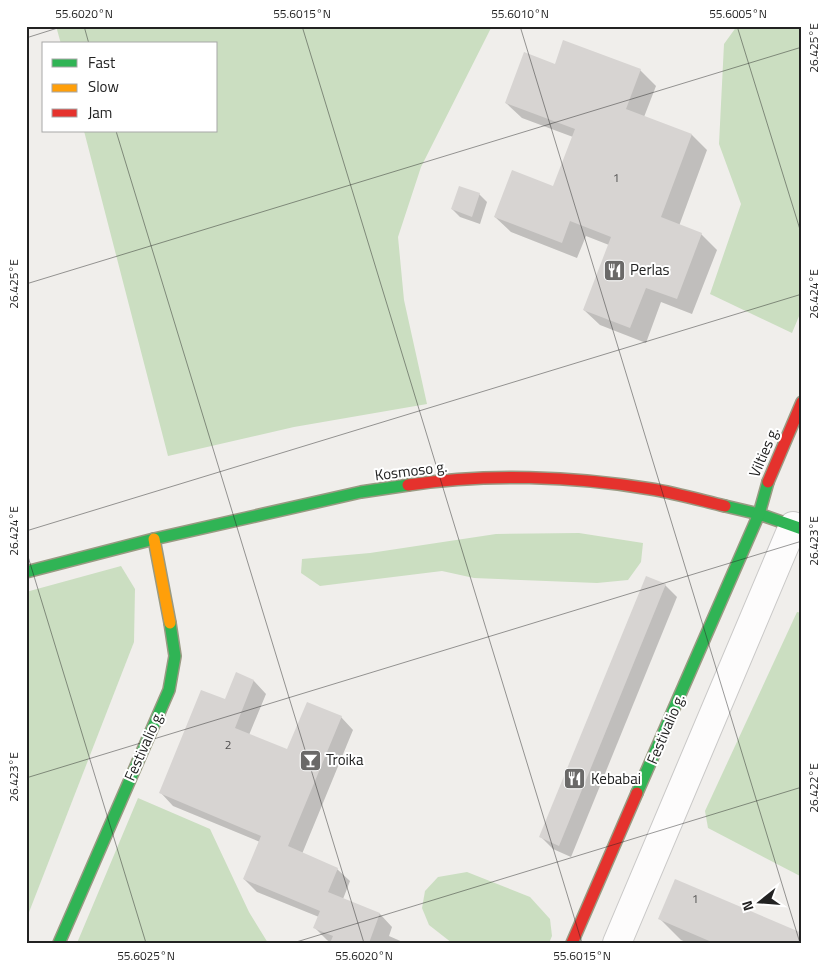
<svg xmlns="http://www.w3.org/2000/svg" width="828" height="969" font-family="'Titillium Web',sans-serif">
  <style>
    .forest { fill: #cbdec1 }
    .shadow { fill: #0003 }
    .building { fill: #d7d4d2 }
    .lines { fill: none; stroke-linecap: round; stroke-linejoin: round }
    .street-casing { stroke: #c9c8c7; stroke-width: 30 }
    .fast-casing { stroke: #999a82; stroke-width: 14 }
    .slow-casing { stroke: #999a82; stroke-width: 14 }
    .jam-casing { stroke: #999a82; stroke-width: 14 }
    .street { stroke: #fdfcfc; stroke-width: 28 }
    .fast { stroke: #30b455; stroke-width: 11 }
    .slow { stroke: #ff9f0a; stroke-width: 11 }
    .jam { stroke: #e5322d; stroke-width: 11 }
    .ticks { fill: none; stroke: #222; stroke-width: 1; stroke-opacity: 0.45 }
    .labels { text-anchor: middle; stroke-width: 4; stroke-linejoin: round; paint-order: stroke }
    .number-label { font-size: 12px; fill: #4f4e4e }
    .poi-label { font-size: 15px; fill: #222; stroke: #fff; text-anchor: start }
    .street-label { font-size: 15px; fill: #222; stroke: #fff }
    .neatline { fill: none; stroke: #222; stroke-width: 2 }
    .ticks-label { font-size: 12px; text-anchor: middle; fill: #222 }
  </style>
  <rect width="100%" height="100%" fill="#f0eeeb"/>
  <g class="forest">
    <path d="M56 26H492L421 167 398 237 404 300 427 404 294 427 168 456 84 131H216V44H61Z"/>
    <path d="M737 26H802V309L792 333 710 294 741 204 719 144 724 44Z"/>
    <path d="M579 533 643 543 641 562 628 580 597 583 474 578 442 571 320 586 301 573 302 559 370 553 496 534Z"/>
    <path d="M121 566 135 589 134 642 26 920V592Z"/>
    <path d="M797 612 802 613V877L708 828 705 811Z"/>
    <path d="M138 798 210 829 249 912 268 943H77Z"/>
    <path d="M467 872 530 897 550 919 552 936 549 943H452L429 925 422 908 425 891 438 877Z"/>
  </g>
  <g class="shadow">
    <path d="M555 65 640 70 656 86 644 117 692 135 707 150 679 226 701 234 717 250 692 314 661 302 646 343 600 325 584 310 609 245 586 236 577 258 511 232 495 217 554 188 573 137 522 118 506 103Z"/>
    <path d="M479 194 487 202 480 224 460 217 452 209Z"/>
    <path d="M665 585 677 597 571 857 553 849 541 837Z"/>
    <path d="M236 674 254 681 266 694 249 735 288 751 341 717 353 730 302 854 337 869 350 881 343 899 380 914 392 927 389 936 405 943H331L327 940 315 928 319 917 257 892 244 879 260 842 173 806 161 793 226 701Z"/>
    <path d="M660 919 802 943H688L681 940Z"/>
  </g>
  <g class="building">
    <path d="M563 40 641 69 626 109 692 134 661 217 702 233 677 299 646 288 630 328 583 310 611 237 570 221 562 243 494 217 512 170 553 186 575 129 505 103 524 52 555 64Z"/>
    <path d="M459 186 480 193 472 217 451 209Z"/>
    <path d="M646 576 666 584 559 846 539 837Z"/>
    <path d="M236 672 254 680 235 728 287 749 307 702 342 716 288 846 338 868 328 892 380 913 369 943H330L333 936 313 928 320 911 243 879 261 836 159 793 201 690 225 699Z"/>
    <path d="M675 879 802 933V943H714L658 919Z"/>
  </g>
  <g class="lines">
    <defs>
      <path id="street" d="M617 943 793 526"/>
      <g id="fast">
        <path d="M725 506 759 514 802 529"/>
        <path d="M26 572 154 539 361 492 408 485"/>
        <path d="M637 793 759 514 768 482"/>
        <path d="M59 943 169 690 175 656 170 623"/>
      </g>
      <path id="slow" d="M154 539 170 623"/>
      <g id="jam">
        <path d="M768 482 802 402"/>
        <path d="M408 485C486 473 573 476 651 489 675 493 700 500 725 506"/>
        <path d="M572 943 637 793"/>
      </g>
    </defs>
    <use href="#street" class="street-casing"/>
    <use href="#fast" class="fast-casing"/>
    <use href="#slow" class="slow-casing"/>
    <use href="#jam" class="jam-casing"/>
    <use href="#street" class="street"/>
    <use href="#fast" class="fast"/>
    <use href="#slow" class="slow"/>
    <use href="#jam" class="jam"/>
  </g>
  <path class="ticks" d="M84 26 89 44M302 26 582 943M520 26 800 943M737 26 802 236M26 38 64 26M116 131 364 943M26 284 802 47M26 531 802 294M26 550 146 943M26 778 802 541M293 943 802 787"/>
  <defs>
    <symbol id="restaurant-square" viewBox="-11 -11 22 22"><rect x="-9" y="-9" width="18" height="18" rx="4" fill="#6a6968" stroke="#fff"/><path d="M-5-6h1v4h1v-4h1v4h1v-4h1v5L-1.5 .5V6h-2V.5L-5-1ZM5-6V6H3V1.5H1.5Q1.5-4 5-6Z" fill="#fff"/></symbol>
    <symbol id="bar-square" viewBox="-11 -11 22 22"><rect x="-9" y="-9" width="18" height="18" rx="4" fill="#6a6968" stroke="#fff"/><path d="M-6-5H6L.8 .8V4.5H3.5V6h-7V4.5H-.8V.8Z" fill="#fff"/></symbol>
  </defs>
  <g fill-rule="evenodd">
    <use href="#restaurant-square" x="602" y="258" width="25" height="25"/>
    <use href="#bar-square" x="298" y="748" width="25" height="25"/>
    <use href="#restaurant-square" x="562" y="766" width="25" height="25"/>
  </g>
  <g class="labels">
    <g class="number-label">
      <text x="616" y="182">1</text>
      <text x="228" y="749">2</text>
      <text x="695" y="903">1</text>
    </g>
    <g class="poi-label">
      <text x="630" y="275">Perlas</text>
      <text x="326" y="765">Troika</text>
      <text x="591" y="784">Kebabai</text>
    </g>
    <g class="street-label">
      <text transform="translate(764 452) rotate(-67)" y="5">Vilties g.</text>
      <text transform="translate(411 471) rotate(-7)" y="5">Kosmoso g.</text>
      <text transform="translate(666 729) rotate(-67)" y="5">Festivalio g.</text>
      <text transform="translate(144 746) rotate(-66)" y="5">Festivalio g.</text>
    </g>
  </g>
  <rect width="828" height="969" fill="none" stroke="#ffffff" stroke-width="55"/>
  <rect x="42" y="42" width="175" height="90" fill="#ffffff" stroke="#a7a7a7"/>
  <rect x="52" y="59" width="25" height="8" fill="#30b455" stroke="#a7a7a7"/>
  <text x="88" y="68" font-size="15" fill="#222222">Fast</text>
  <rect x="52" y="84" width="25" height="8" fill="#ff9f0a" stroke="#a7a7a7"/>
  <text x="88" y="92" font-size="15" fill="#222222">Slow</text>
  <rect x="52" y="109" width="25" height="8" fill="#e5322d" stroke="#a7a7a7"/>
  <text x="88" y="118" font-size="15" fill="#222222">Jam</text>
  <g transform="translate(760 902) rotate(253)" stroke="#ffffff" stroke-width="4" paint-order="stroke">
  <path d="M0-4L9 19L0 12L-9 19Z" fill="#222222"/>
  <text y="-8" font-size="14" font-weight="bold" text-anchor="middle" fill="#222222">N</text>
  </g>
  <rect x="28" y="28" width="772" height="914" class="neatline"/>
  <g class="ticks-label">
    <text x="84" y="18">55.6020°N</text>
    <text x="302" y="18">55.6015°N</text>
    <text x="520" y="18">55.6010°N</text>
    <text x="738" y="18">55.6005°N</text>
    <text transform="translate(814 48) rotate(-90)" y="4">26.425°E</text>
    <text transform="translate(14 284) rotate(-90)" y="4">26.425°E</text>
    <text transform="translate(814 294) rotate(-90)" y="4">26.424°E</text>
    <text transform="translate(14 531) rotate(-90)" y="4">26.424°E</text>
    <text transform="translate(814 541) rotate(-90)" y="4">26.423°E</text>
    <text transform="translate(14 777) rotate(-90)" y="4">26.423°E</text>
    <text transform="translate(814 788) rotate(-90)" y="4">26.422°E</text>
    <text x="146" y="960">55.6025°N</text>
    <text x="364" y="960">55.6020°N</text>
    <text x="582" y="960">55.6015°N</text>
  </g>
</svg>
